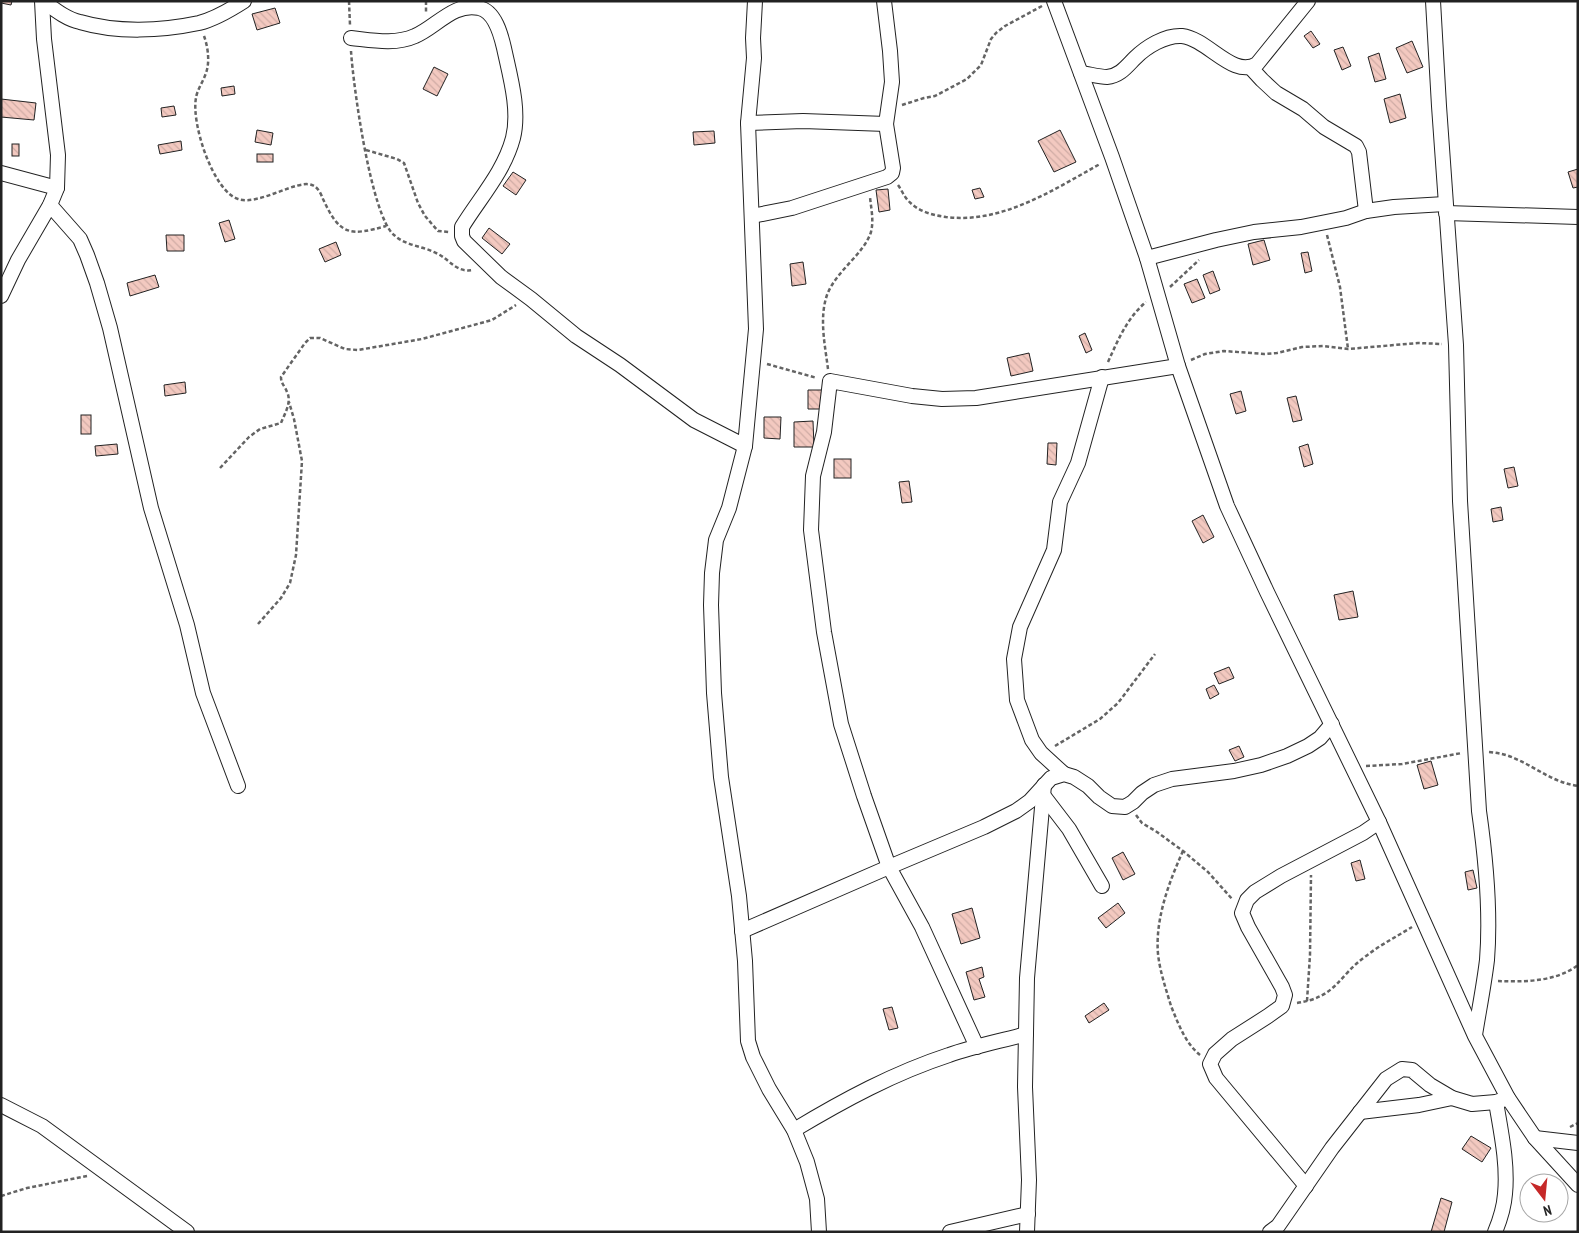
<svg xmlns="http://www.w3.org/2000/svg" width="1579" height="1233" font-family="'PT Sans Narrow',sans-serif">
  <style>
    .building { fill: url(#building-back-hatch); stroke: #222 }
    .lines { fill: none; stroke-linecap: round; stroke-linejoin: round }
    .minor-casing { stroke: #222; stroke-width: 16 }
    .path { stroke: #646464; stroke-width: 2.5; stroke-dasharray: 4 2.5; stroke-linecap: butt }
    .minor { stroke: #fff; stroke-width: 14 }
  </style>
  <defs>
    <pattern id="building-back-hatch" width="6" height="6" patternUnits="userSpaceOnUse" patternTransform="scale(1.25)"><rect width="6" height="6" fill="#f3c9c0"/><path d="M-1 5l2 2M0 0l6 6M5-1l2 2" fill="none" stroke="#d0aca5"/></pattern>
  </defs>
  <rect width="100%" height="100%" fill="#fff"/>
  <g class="building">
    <path d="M1 1H12L11 5 1 3Z"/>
    <path d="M275 8 280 23 257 30 252 14Z"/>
    <path d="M1311 31 1320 44 1313 48 1304 36Z"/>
    <path d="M1412 41 1423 67 1407 73 1396 48Z"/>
    <path d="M1343 47 1351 66 1342 70 1334 50Z"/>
    <path d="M1379 53 1386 79 1375 82 1368 57Z"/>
    <path d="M434 67 448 74 437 96 423 89Z"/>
    <path d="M234 86 235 94 222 96 221 88Z"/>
    <path d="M1400 94 1406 118 1390 123 1384 99Z"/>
    <path d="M1 99 36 103 34 120 1 117Z"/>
    <path d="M174 106 176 115 162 117 161 108Z"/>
    <path d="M257 130 273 133 271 145 255 142Z"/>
    <path d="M1060 130 1076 162 1054 172 1038 141Z"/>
    <path d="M714 131 715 143 694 145 693 132Z"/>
    <path d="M181 141 182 150 160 154 158 145Z"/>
    <rect x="12" y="144" width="7" height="12"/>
    <rect x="257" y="154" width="16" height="8"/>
    <path d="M1578 169V187L1573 188 1568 172Z"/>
    <path d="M513 172 526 180 516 195 503 186Z"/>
    <path d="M980 188 984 197 975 199 972 190Z"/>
    <path d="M888 189 890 210 879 212 876 190Z"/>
    <path d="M229 220 235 239 225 242 219 223Z"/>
    <path d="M489 228 510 244 502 254 482 238Z"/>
    <path d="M166 235H184V251H167Z"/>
    <path d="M1264 240 1270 260 1253 265 1248 244Z"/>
    <path d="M336 242 341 255 325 262 319 249Z"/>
    <path d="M1308 252 1312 271 1305 273 1301 253Z"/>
    <path d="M803 262 806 284 792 286 790 264Z"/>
    <path d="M1213 271 1220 290 1210 294 1203 275Z"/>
    <path d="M155 275 159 287 130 296 127 283Z"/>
    <path d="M1197 279 1205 298 1192 303 1184 284Z"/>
    <path d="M1085 333 1092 350 1086 353 1079 336Z"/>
    <path d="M1029 353 1033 371 1011 376 1007 358Z"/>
    <path d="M185 382 186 393 165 396 164 385Z"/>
    <path d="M808 390H825L824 409H808Z"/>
    <path d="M1241 391 1246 411 1236 414 1230 394Z"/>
    <path d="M1296 396 1302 420 1293 422 1287 398Z"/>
    <rect x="81" y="415" width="10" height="19"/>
    <path d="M764 417H781L780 439 764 438Z"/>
    <path d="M813 421 814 447H794V422Z"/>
    <path d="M1048 443H1057L1056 465 1047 464Z"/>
    <path d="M117 444 118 454 96 456 95 446Z"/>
    <path d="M1308 444 1313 464 1304 467 1299 447Z"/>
    <rect x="834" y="459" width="17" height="19"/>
    <path d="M1514 467 1518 486 1508 488 1504 469Z"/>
    <path d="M909 481 912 502 902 503 899 482Z"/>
    <path d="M1501 507 1503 520 1493 522 1491 509Z"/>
    <path d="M1203 515 1214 537 1203 543 1192 521Z"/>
    <path d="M1353 591 1358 617 1339 620 1334 595Z"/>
    <path d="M1229 667 1234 678 1219 684 1214 673Z"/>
    <path d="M1214 685 1219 694 1210 699 1206 689Z"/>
    <path d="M1239 746 1244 757 1235 761 1229 750Z"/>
    <path d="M1431 761 1438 785 1424 789 1417 765Z"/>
    <path d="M1123 852 1135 874 1123 880 1112 858Z"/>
    <path d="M1360 860 1365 879 1356 881 1351 863Z"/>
    <path d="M1473 870 1477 888 1468 890 1465 872Z"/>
    <path d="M1118 903 1125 913 1106 928 1098 918Z"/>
    <path d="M972 908 980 938 961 944 952 914Z"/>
    <path d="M982 967 984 977 979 979 985 997 974 1000 966 972Z"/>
    <path d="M1104 1003 1109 1010 1089 1023 1085 1016Z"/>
    <path d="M892 1007 898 1028 889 1030 883 1009Z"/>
    <path d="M1471 1136 1491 1148 1482 1162 1462 1149Z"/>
    <path d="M1441 1198 1452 1202 1444 1232H1431Z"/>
  </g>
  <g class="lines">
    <defs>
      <g id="minor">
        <path d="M43 1C54 9 66 19 80 22 117 33 161 31 199 23 215 19 230 10 244 1"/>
        <path d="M755 1 753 38 754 58 748 123 756 329 745 446 729 508 716 540 712 573 711 605 714 693 721 777 739 896 745 961 748 1041 753 1057 769 1089 794 1130 807 1162 817 1199 819 1232"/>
        <path d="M1054 1 1112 157 1147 258 1178 366 1227 506 1267 592 1379 822 1475 1036 1508 1098 1535 1138 1578 1185"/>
        <path d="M1433 1 1439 106 1456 345 1460 501 1479 811C1486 860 1491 910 1487 960 1484 985 1479 1010 1475 1035"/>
        <path d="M351 38C371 40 395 45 415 36 435 28 454 2 479 8 495 11 501 35 504 48 510 76 520 110 513 138 504 172 479 199 462 227V236L464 241 501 277 531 299 576 336 620 365 694 420 745 446"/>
        <path d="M1251 68 1262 80 1276 93 1303 109 1324 127 1356 146 1359 152 1366 211"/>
        <path d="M1081 73C1089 74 1099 77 1107 77 1120 76 1127 66 1135 58 1146 47 1165 35 1182 36 1208 39 1233 79 1257 64L1308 1"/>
        <path d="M748 123 803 121 886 124"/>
        <path d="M1 173 57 188"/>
        <path d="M50 205 80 239 87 255 97 283 110 328 151 508 187 625 203 693 238 786"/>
        <path d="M1446 213 1578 217"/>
        <path d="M752 216 792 208 887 177 892 173 893 168 886 124 892 82 890 51 884 1"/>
        <path d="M1147 258 1216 240 1254 232 1301 227 1346 218 1366 211 1394 207 1445 204"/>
        <path d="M1 296 18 260 50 205 57 188 58 155 44 39 42 1"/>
        <path d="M1064 774 1041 753 1032 740 1017 700 1014 659 1020 627 1054 550 1060 502 1078 463 1102 377"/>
        <path d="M1043 795 1069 829 1102 886"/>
        <path d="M742 931 889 867 984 827 1016 811 1030 801 1051 778 1064 774 1074 777 1088 786 1099 797 1112 806 1125 807 1133 802 1142 793 1154 785 1172 779 1234 771 1261 765 1287 756 1308 746 1320 738 1332 724"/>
        <path d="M977 1047 922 927 889 867 864 796 841 724 824 632 811 530 813 476 824 432 830 381 912 396 942 399 976 398 1178 366"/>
        <path d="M1 1105 42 1126 187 1232"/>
        <path d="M1360 1112 1419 1105 1452 1098"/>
        <path d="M794 1130C844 1100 894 1073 949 1055 974 1046 1001 1041 1026 1034"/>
        <path d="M1535 1138 1578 1143"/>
        <path d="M1306 1186 1216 1078 1210 1064 1215 1054 1232 1039 1268 1016 1282 1006 1285 995 1282 987 1248 927 1242 913 1247 900 1255 892 1281 876 1363 833 1379 822"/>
        <path d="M950 1232 1028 1214"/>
        <path d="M1027 1232 1029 1180 1025 1087 1027 978 1044 785"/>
        <path d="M1270 1232 1278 1226 1332 1148 1386 1079 1402 1069 1412 1070 1430 1085 1452 1098 1472 1104 1496 1102 1508 1098"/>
        <path d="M1495 1232C1500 1220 1504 1207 1505 1194 1508 1164 1501 1132 1496 1102"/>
      </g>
    </defs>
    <use href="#minor" class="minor-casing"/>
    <g class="path">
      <path d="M349 1 350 25"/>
      <path d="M426 1V14"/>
      <path d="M204 36C208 47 210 62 206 73 203 82 197 90 196 98 191 123 213 191 238 199 259 206 297 179 312 185 318 187 321 194 323 199 340 236 350 236 386 226"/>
      <path d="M351 51C353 84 371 216 394 235 406 246 423 246 436 253 450 259 455 273 473 270"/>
      <path d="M902 105 924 98 935 96 967 79 981 65 991 39 996 33 1005 26 1042 6"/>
      <path d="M366 150 397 159 404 163 418 203 425 216 438 231 449 232"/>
      <path d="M898 185C901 189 903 194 906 198 916 211 931 215 946 217 1002 224 1053 190 1100 164"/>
      <path d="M1327 235 1340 287 1348 349"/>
      <path d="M1170 287 1199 260"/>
      <path d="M1191 360 1205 354 1224 351 1264 354 1277 353 1302 347 1323 346 1348 349 1418 343 1442 344"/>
      <path d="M1108 362C1118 340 1127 318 1146 302"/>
      <path d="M767 364 817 378"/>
      <path d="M828 369C825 345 819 318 827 295 836 271 864 254 871 232 874 220 871 208 870 197"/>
      <path d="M220 468 249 437 260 429 281 423C285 413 292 402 287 392 285 386 281 384 281 377L305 343 310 338H320L345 349 358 350 422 339 492 320 516 305"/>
      <path d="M258 624 281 598 290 583 296 555 302 461 294 419 289 402"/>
      <path d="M1055 746 1100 719 1118 703 1155 654"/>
      <path d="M1489 752C1499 753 1508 755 1516 759 1539 769 1552 782 1578 786"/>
      <path d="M1366 766 1402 764 1462 753"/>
      <path d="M1136 815 1142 823 1157 832 1183 851 1208 872 1233 900"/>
      <path d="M1183 851C1169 882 1155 919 1158 954 1160 972 1166 989 1171 1006 1178 1023 1185 1043 1200 1055"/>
      <path d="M1498 981C1524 982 1556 982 1578 965"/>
      <path d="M1307 1001 1310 955 1311 875"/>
      <path d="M1297 1003C1337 997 1338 976 1366 956 1380 945 1396 937 1412 927"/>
      <path d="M1570 1127 1578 1123"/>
      <path d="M1 1196 27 1188 87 1176"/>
    </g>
    <use href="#minor" class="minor"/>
  </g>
  <rect width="1579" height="1233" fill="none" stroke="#222222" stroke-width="5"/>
  <g transform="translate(1544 1198) rotate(164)"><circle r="24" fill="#ffffff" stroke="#a7a7a7"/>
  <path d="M0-4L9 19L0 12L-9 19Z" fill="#c62828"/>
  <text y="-8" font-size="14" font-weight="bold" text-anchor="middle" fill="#222222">N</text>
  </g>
</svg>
